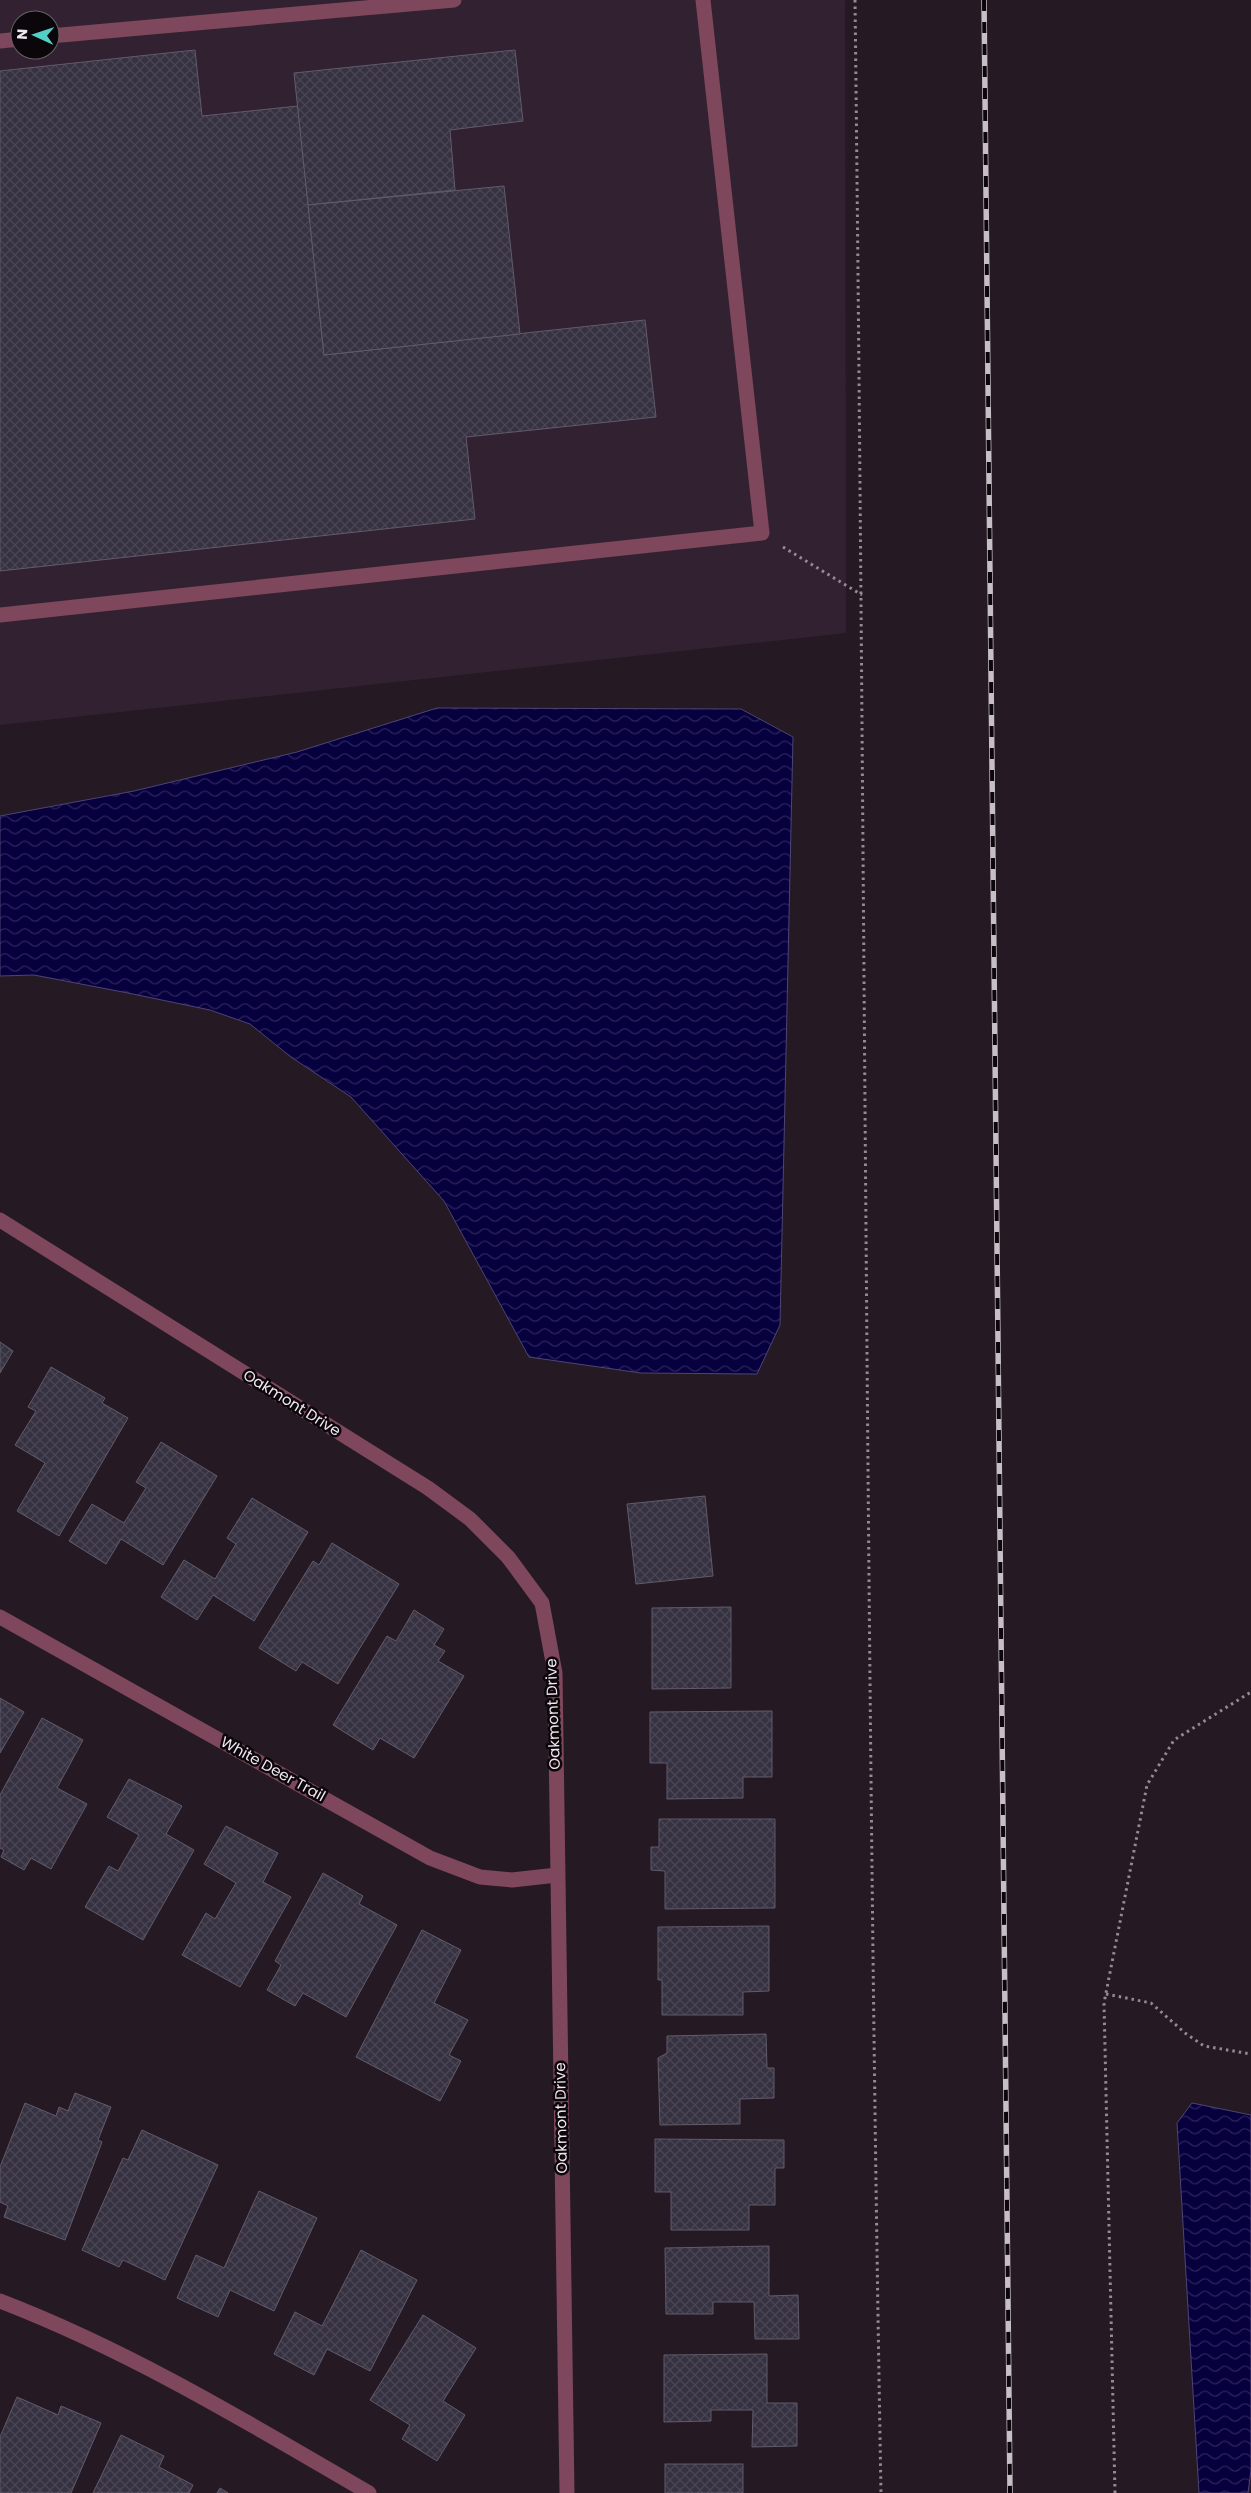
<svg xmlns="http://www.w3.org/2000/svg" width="1251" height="2493" font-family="Poppins,sans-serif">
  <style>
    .built { fill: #322231; fill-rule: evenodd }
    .water { fill: url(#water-waves); stroke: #4d4574 }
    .building { fill: url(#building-cross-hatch); stroke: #615b6c }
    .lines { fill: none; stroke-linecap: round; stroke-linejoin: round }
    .path { stroke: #948a93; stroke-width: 3; stroke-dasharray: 2.5 4; stroke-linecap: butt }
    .lane { stroke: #7e475b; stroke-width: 15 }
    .street { stroke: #7e475b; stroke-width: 15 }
    .rail-casing { stroke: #c8bec7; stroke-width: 5.5 }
    .rail { stroke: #0b060a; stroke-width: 4; stroke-dasharray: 11; stroke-linecap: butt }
    .labels { text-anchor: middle; stroke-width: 5; stroke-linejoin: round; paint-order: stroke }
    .street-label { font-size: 15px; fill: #f0e7ef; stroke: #0b060a }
  </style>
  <defs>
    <pattern id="water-waves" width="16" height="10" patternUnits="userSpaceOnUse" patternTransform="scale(1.25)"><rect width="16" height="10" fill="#07003f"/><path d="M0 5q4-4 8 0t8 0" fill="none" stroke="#2b255b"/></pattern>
    <pattern id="building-cross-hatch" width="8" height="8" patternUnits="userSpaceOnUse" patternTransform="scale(1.25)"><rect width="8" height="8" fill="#373241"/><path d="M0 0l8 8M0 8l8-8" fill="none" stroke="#4a4654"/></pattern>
  </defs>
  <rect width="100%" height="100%" fill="#251924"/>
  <path class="built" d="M0 0H845L846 633 0 725ZM20 20H50V50H20Z"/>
  <g class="water">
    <path d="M437 708 741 709 793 737 780 1325 757 1374 641 1373 529 1357 444 1201 351 1097 291 1057 250 1024 210 1010 128 993 34 975 0 976V816L134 791 297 752Z"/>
    <path d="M1192 2103 1251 2115V2470L1248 2493H1199L1177 2123Z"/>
  </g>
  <g class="building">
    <path d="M195 50 202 116 298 106 324 355 645 320 656 417 466 437 475 519 0 571V71Z"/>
    <path d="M515 50 523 121 450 130 455 190 308 205 294 73Z"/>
    <path d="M504 186 520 334 324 355 308 205Z"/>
    <path d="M0 1342 13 1351 0 1373Z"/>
    <path d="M51 1367 105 1398 102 1403 128 1418 59 1536 17 1511 45 1463 15 1445 36 1411 28 1407Z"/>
    <path d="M161 1442 217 1476 163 1565 121 1539 106 1564 69 1541 92 1504 124 1523 146 1488 136 1482Z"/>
    <path d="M705 1496 713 1576 636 1584 627 1504Z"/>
    <path d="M252 1498 308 1532 254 1621 213 1595 197 1620 161 1597 184 1560 215 1579 236 1544 227 1538Z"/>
    <path d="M332 1543 399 1584 338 1684 302 1662 296 1671 259 1648 313 1561 319 1565Z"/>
    <path d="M731 1607V1688L652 1689V1608Z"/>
    <path d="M414 1610 444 1629 434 1645 445 1651 438 1661 464 1676 414 1758 380 1738 373 1750 333 1725 387 1636 396 1641Z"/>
    <path d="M0 1698 24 1712 0 1753Z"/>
    <path d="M772 1711V1777H743V1798L667 1799V1763H650V1712Z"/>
    <path d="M42 1718 83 1740 57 1788 87 1804 51 1869 31 1858 24 1870 1 1857 4 1850 0 1848V1795Z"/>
    <path d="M129 1779 182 1806 166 1834 194 1850 143 1940 85 1907 109 1866 118 1871 139 1835 107 1817Z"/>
    <path d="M659 1819H775V1908L665 1909V1871L651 1870V1847H659Z"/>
    <path d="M226 1826 278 1853 263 1882 291 1897 240 1987 182 1955 206 1913 215 1919 236 1883 204 1864Z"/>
    <path d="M323 1873 363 1896 359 1904 397 1925 346 2017 303 1993 295 2006 267 1990 281 1965 275 1961Z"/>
    <path d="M769 1926V1991L743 1992V2015H662V1980H658V1927Z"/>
    <path d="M422 1930 461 1950 434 2003 468 2020 449 2055 461 2061 440 2101 356 2057Z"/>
    <path d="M766 2034 767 2068H774V2098L740 2099V2124L660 2125 658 2058 667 2053V2036Z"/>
    <path d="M75 2093 111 2107 98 2140 102 2142 65 2240 4 2217 8 2206 0 2202V2167L25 2103 56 2116 59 2107 68 2111Z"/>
    <path d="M142 2130 218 2165 165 2280 123 2260 119 2267 82 2250 123 2158 128 2160Z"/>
    <path d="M655 2139 784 2140V2168H775V2205H749V2230H671V2192H655Z"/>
    <path d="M259 2191 317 2218 274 2311 230 2290 218 2317 177 2298 196 2255 224 2268Z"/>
    <path d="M769 2246V2296L798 2295 799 2339H755L754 2302H713V2314H666L665 2248Z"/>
    <path d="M361 2250 417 2280 370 2371 327 2349 314 2375 274 2354 295 2312 322 2326Z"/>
    <path d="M423 2315 476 2348 443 2401 465 2415 437 2461 402 2439 410 2425 370 2400Z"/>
    <path d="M767 2354V2403H797V2446L752 2447 753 2410H711V2421L664 2422V2355Z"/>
    <path d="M17 2397 58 2415 61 2406 101 2423 71 2493H0V2437Z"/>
    <path d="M121 2435 164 2456 159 2467 193 2485 189 2493H93Z"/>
    <rect x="665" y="2464" width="78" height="29"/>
    <path d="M220 2488 228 2493H217Z"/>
  </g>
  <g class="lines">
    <g class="path">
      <path d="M855 0C865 831 866 1662 881 2493"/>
      <path d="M783 547 862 595"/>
      <path d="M1106 1994 1151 2003 1185 2033 1204 2046 1251 2054"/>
      <path d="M1115 2493 1104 2003 1147 1785 1174 1740 1251 1692"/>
    </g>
    <g class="lane">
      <path d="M50 36 454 0"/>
      <path d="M0 41 20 39"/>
      <path d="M0 615 762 533 703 0"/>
    </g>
    <g class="street">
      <path d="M0 1220 428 1488 470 1519 508 1557 542 1603 555 1673 567 2493"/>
      <path d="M0 1617 430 1858 480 1877 512 1880 557 1875"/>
      <path d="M0 2301C130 2351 249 2423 369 2493"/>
    </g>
    <defs>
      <path id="rail" d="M984 0 1010 2493"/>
    </defs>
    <use href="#rail" class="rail-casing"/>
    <use href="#rail" class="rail"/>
  </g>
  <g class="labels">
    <g class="street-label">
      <text transform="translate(292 1403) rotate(32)" y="5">Oakmont Drive</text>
      <text transform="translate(553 1714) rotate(-92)" y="5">Oakmont Drive</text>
      <text transform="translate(273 1769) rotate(29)" y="5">White Deer Trail</text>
      <text transform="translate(561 2118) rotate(-91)" y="5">Oakmont Drive</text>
    </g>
  </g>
  <g transform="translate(35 35) rotate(273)"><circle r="24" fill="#0b060a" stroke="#676066"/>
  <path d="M0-4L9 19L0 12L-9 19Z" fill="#55cec5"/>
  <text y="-8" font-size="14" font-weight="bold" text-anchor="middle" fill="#f0e7ef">N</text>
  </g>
</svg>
